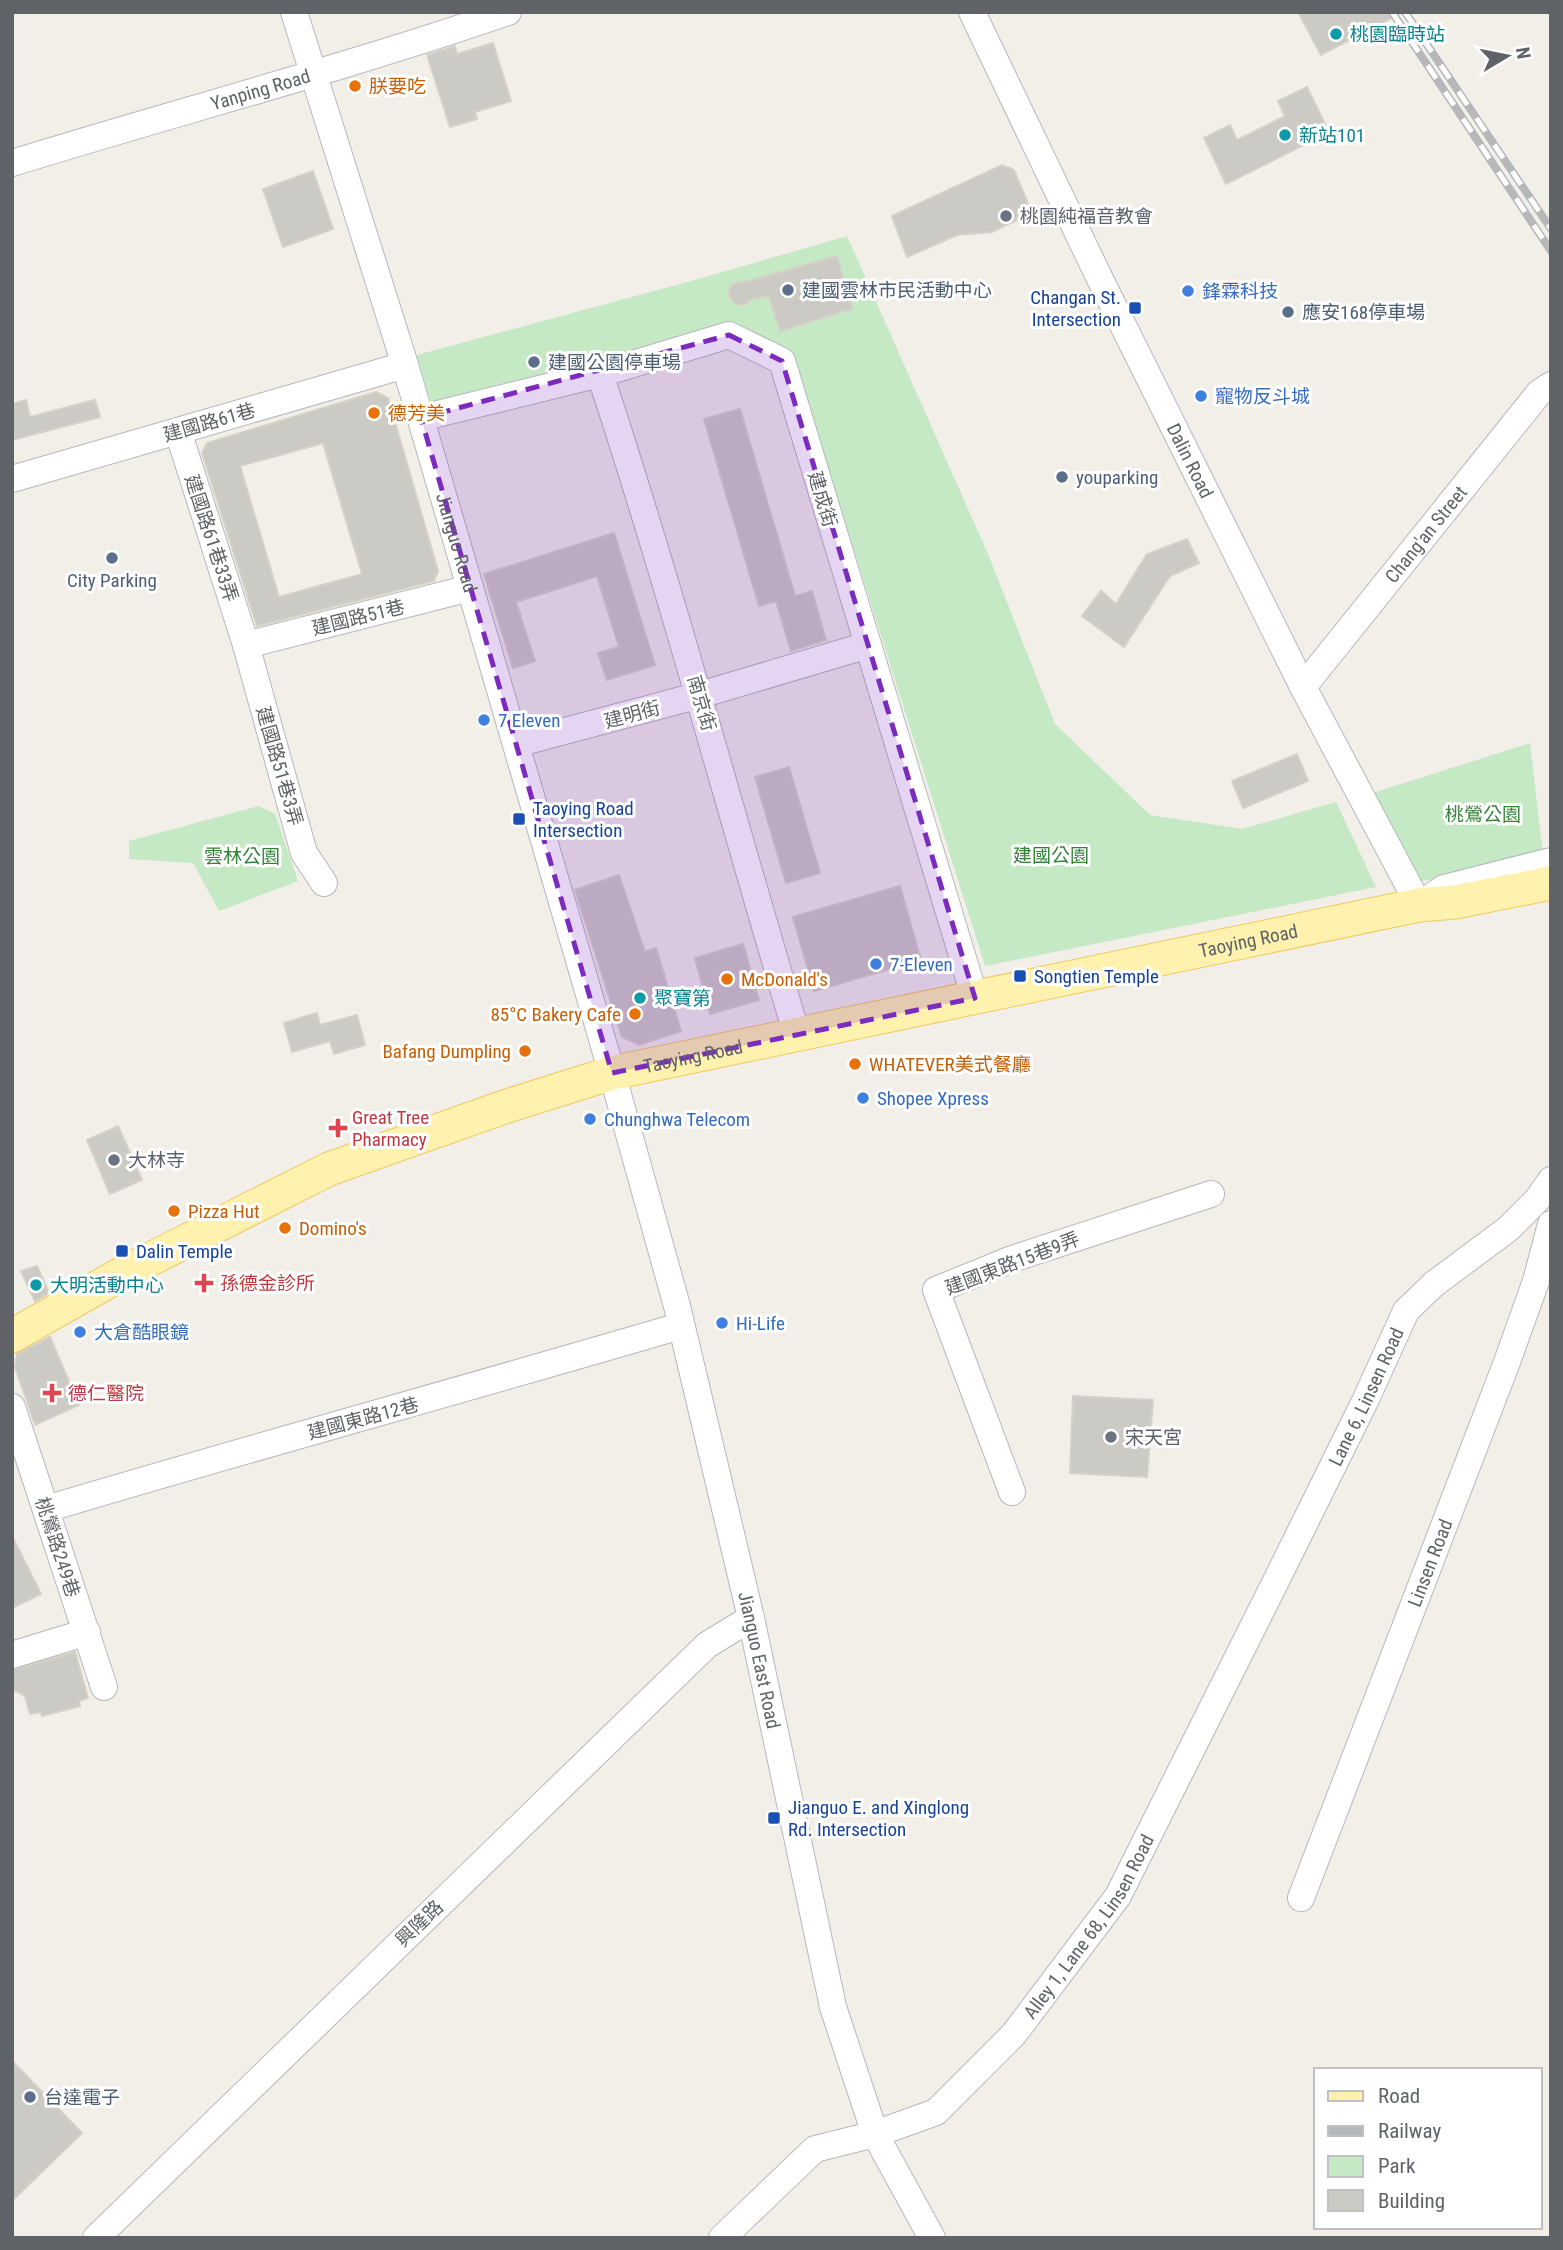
<svg xmlns="http://www.w3.org/2000/svg" width="1563" height="2250" font-family="'Roboto Condensed','Noto Sans TC',sans-serif">
  <style>
    .green { fill: #c5e8c5 }
    .building { fill: #cccac5; stroke: #d6d1c6; stroke-width: 2; fill-rule: evenodd }
    .lines { fill: none; stroke-linecap: round; stroke-linejoin: round }
    .minor-casing { stroke: #b5b8bc; stroke-width: 28 }
    .major-casing { stroke: #f2c960; stroke-width: 35 }
    .minor { stroke: #fff; stroke-width: 26 }
    .major { stroke: #fff2af; stroke-width: 33 }
    .rail-casing { stroke: #b6b7b8; stroke-width: 8 }
    .rail { stroke: #fff; stroke-width: 5; stroke-dasharray: 16; stroke-linecap: butt }
    .marked { fill: #7b2cbf; fill-opacity: 0.2; stroke: #7b2cbf; stroke-width: 5; stroke-dasharray: 14 9; stroke-linejoin: round }
    .culture-dot { fill: #0f9aa8; stroke: #fff; stroke-width: 2.5 }
    .food-dot { fill: #e8710a; stroke: #fff; stroke-width: 2.5 }
    .worship-dot { fill: #6b7280; stroke: #fff; stroke-width: 2.5 }
    .service-dot { fill: #5c6f8a; stroke: #fff; stroke-width: 2.5 }
    .shop-dot { fill: #3f7fe0; stroke: #fff; stroke-width: 2.5 }
    .transit-dot { fill: #1a4fb4; stroke: #fff; stroke-width: 2.5 }
    .health-dot { fill: #e0444e; stroke: #fff; stroke-width: 2.5 }
    .labels { text-anchor: middle; stroke-width: 6; stroke-linejoin: round; paint-order: stroke }
    .culture-label { font-size: 19px; fill: #0d838f; stroke: #fff; text-anchor: start }
    .food-label { font-size: 19px; fill: #c56008; stroke: #fff; text-anchor: start }
    .street-label { font-size: 19px; fill: #5f6368; stroke: #fff }
    .worship-label { font-size: 19px; fill: #5b616d; stroke: #fff; text-anchor: start }
    .service-label { font-size: 19px; fill: #4e5e75; stroke: #fff; text-anchor: start }
    .shop-label { font-size: 19px; fill: #366cbe; stroke: #fff; text-anchor: start }
    .transit-label { font-size: 19px; fill: #164399; stroke: #fff; text-anchor: start }
    .park-label { font-size: 19px; fill: #348238; stroke: #fff }
    .health-label { font-size: 19px; fill: #be3a42; stroke: #fff; text-anchor: start }
  </style>
  <rect width="100%" height="100%" fill="#f1efe8"/>
  <g class="green">
    <path d="M847 236 988 554 1055 724 1150 815 1242 829 1336 802 1376 887 985 966 793 356 732 323 433 410 417 355 702 278Z"/>
    <path d="M1530 743 1543 855 1417 882 1373 793Z"/>
    <path d="M259 806 275 814 298 881 219 911 193 863 129 859V841Z"/>
  </g>
  <g class="building">
    <path d="M1298 12H1403L1321 55Z"/>
    <path d="M493 43 511 101 475 112 477 119 450 127 427 55 455 46 457 54Z"/>
    <path d="M1307 87 1329 132 1226 184 1204 138 1230 125 1237 140 1285 116 1278 101Z"/>
    <path d="M1002 165 1014 170 1029 206 1025 216 992 232 957 235 907 257 892 216Z"/>
    <path d="M313 171 333 229 283 247 263 189Z"/>
    <path d="M837 256 852 309 780 331 769 296 752 299 744 305 735 304 728 295 731 286 738 282H745Z"/>
    <path d="M376 392 388 398 438 571 434 581 257 626 202 453 207 443ZM323 443 362 574 279 597 240 466Z"/>
    <path d="M26 400 30 417 95 400 100 417 12 440V404Z"/>
    <path d="M740 409 795 596 812 591 826 640 791 651 776 601 759 606 704 419Z"/>
    <path d="M614 533 655 665 607 680 598 653 619 647 597 576 516 602 535 661 513 668 484 574Z"/>
    <path d="M1187 539 1199 563 1170 576 1124 647 1082 616 1101 591 1116 604 1147 554Z"/>
    <path d="M1297 754 1308 781 1243 808 1232 781Z"/>
    <path d="M789 767 820 873 786 883 755 777Z"/>
    <path d="M619 875 645 952 656 948 681 1031 639 1045 622 1037 575 890Z"/>
    <path d="M900 886 921 960 814 991 793 917Z"/>
    <path d="M743 944 759 1000 710 1014 695 958Z"/>
    <path d="M317 1013 320 1025 357 1015 365 1045 334 1054 330 1041 292 1052 284 1023Z"/>
    <path d="M118 1126 142 1180 110 1194 87 1140Z"/>
    <path d="M37 1266 49 1293 35 1301 21 1271Z"/>
    <path d="M50 1337 79 1405 35 1425 15 1367 17 1354Z"/>
    <path d="M1073 1396 1153 1400 1147 1477 1070 1473Z"/>
    <path d="M12 1536 41 1594 12 1608Z"/>
    <path d="M75 1652 88 1698 79 1701 80 1706 42 1716 41 1712 30 1714 25 1696 12 1689V1670Z"/>
    <path d="M12 2061 82 2133 12 2201Z"/>
  </g>
  <g class="lines">
    <defs>
      <g id="minor">
        <path id="s1" d="M294 12 405 365 612 1073 677 1306 751 1618 833 2007 875 2134 932 2238"/>
        <path id="s2" d="M972 12 1099 277 1303 687 1419 905"/>
        <path id="s3" d="M12 163C177 112 345 68 508 12"/>
        <path d="M600 374C672 592 731 815 797 1035"/>
        <path d="M421 418 600 374 729 335 782 361 975 998"/>
        <path d="M178 431 246 645 304 853 324 883"/>
        <path d="M12 479 405 365"/>
        <path d="M246 645 470 588"/>
        <path id="s4" d="M1303 687 1539 393 1551 385"/>
        <path d="M516 744 700 695 868 645"/>
        <path d="M1421 904 1444 888 1551 861"/>
        <path d="M12 1407 104 1687"/>
        <path d="M1012 1492 936 1290 1012 1259 1211 1194"/>
        <path d="M46 1509C257 1446 469 1388 680 1326"/>
        <path d="M12 1655 87 1632"/>
        <path id="s5" d="M1301 1898 1507 1362 1536 1281 1551 1224"/>
        <path d="M96 2238 707 1645 751 1618"/>
        <path id="s6" d="M722 2238 815 2149 875 2134 936 2112 1014 2034 1118 1896 1277 1579 1366 1399 1406 1311 1434 1284 1508 1229 1537 1200 1551 1180"/>
      </g>
      <g id="major">
        <path id="s7" d="M12 1336 125 1272 329 1169 507 1106 612 1073 1419 905 1455 902 1551 883"/>
      </g>
    </defs>
    <use href="#minor" class="minor-casing"/>
    <use href="#major" class="major-casing"/>
    <use href="#minor" class="minor"/>
    <use href="#major" class="major"/>
    <defs>
      <g id="rail">
        <path d="M1392 12 1551 251"/>
        <path d="M1405 12 1551 229"/>
      </g>
    </defs>
    <use href="#rail" class="rail-casing"/>
    <use href="#rail" class="rail"/>
  </g>
  <path class="marked" d="M729 335 782 361 975 998 612 1073 421 418Z"/>
  <g class="culture-dot">
    <circle cx="1336" cy="34" r="7"/>
    <circle cx="1285" cy="135" r="7"/>
    <circle cx="640" cy="998" r="7"/>
    <circle cx="36" cy="1285" r="7"/>
  </g>
  <g class="food-dot">
    <circle cx="355" cy="86" r="7"/>
    <circle cx="374" cy="413" r="7"/>
    <circle cx="727" cy="979" r="7"/>
    <circle cx="635" cy="1014" r="7"/>
    <circle cx="525" cy="1051" r="7"/>
    <circle cx="855" cy="1064" r="7"/>
    <circle cx="174" cy="1211" r="7"/>
    <circle cx="285" cy="1228" r="7"/>
  </g>
  <g class="worship-dot">
    <circle cx="1006" cy="216" r="7"/>
    <circle cx="114" cy="1160" r="7"/>
    <circle cx="1111" cy="1437" r="7"/>
  </g>
  <g class="service-dot">
    <circle cx="788" cy="290" r="7"/>
    <circle cx="1288" cy="312" r="7"/>
    <circle cx="534" cy="362" r="7"/>
    <circle cx="1062" cy="477" r="7"/>
    <circle cx="112" cy="558" r="7"/>
    <circle cx="30" cy="2097" r="7"/>
  </g>
  <g class="shop-dot">
    <circle cx="1188" cy="291" r="7"/>
    <circle cx="1201" cy="396" r="7"/>
    <circle cx="484" cy="720" r="7"/>
    <circle cx="876" cy="964" r="7"/>
    <circle cx="863" cy="1098" r="7"/>
    <circle cx="590" cy="1119" r="7"/>
    <circle cx="722" cy="1323" r="7"/>
    <circle cx="80" cy="1332" r="7"/>
  </g>
  <g class="transit-dot">
    <rect x="1128" y="301" width="14" height="14" rx="3.5"/>
    <rect x="512" y="812" width="14" height="14" rx="3.5"/>
    <rect x="1013" y="969" width="14" height="14" rx="3.5"/>
    <rect x="115" y="1244" width="14" height="14" rx="3.5"/>
    <rect x="767" y="1811" width="14" height="14" rx="3.5"/>
  </g>
  <g class="health-dot">
    <path d="M334.5 1117.5h7v7h7v7h-7v7h-7v-7h-7v-7h7z"/>
    <path d="M200.5 1272.5h7v7h7v7h-7v7h-7v-7h-7v-7h7z"/>
    <path d="M48.5 1382.5h7v7h7v7h-7v7h-7v-7h-7v-7h7z"/>
  </g>
  <g class="labels">
    <g class="culture-label">
      <text x="1350" y="41">桃園臨時站</text>
      <text x="1299" y="142">新站101</text>
      <text x="654" y="1005">聚寶第</text>
      <text x="50" y="1292">大明活動中心</text>
    </g>
    <g class="food-label">
      <text x="369" y="93">朕要吃</text>
      <text x="388" y="420">德芳美</text>
      <text x="741" y="986">McDonald's</text>
      <text x="621" y="1021" text-anchor="end">85°C Bakery Cafe</text>
      <text x="511" y="1058" text-anchor="end">Bafang Dumpling</text>
      <text x="869" y="1071">WHATEVER美式餐廳</text>
      <text x="188" y="1218">Pizza Hut</text>
      <text x="299" y="1235">Domino's</text>
    </g>
    <g class="street-label">
      <text dy="7" stroke="none"><textPath href="#s3" startOffset="259">Yanping Road</textPath></text>
      <text transform="translate(209 422) rotate(-16)" y="7">建國路61巷</text>
      <text dy="7" stroke="none"><textPath href="#s2" startOffset="499">Dalin Road</textPath></text>
      <text transform="translate(823 499) rotate(73)" y="7">建成街</text>
      <text dy="7" stroke="none"><textPath href="#s4" startOffset="196">Chang'an Street</textPath></text>
      <text transform="translate(212 538) rotate(72)" y="7">建國路61巷33弄</text>
      <text dy="7" stroke="none"><textPath href="#s1" startOffset="555">Jianguo Road</textPath></text>
      <text transform="translate(358 617) rotate(-14)" y="7">建國路51巷</text>
      <text transform="translate(702 703) rotate(74)" y="7">南京街</text>
      <text transform="translate(632 714) rotate(-15)" y="7">建明街</text>
      <text transform="translate(280 766) rotate(74)" y="7">建國路51巷3弄</text>
      <text dy="7" stroke="none"><textPath href="#s7" startOffset="1307">Taoying Road</textPath></text>
      <text dy="7" stroke="none"><textPath href="#s7" startOffset="740">Taoying Road</textPath></text>
      <text transform="translate(1012 1263) rotate(-21)" y="7">建國東路15巷9弄</text>
      <text dy="7" stroke="none"><textPath href="#s6" startOffset="1096">Lane 6, Linsen Road</textPath></text>
      <text transform="translate(363 1418) rotate(-15)" y="7">建國東路12巷</text>
      <text transform="translate(58 1547) rotate(72)" y="7">桃鶯路249巷</text>
      <text dy="7" stroke="none"><textPath href="#s5" startOffset="359">Linsen Road</textPath></text>
      <text dy="7" stroke="none"><textPath href="#s1" startOffset="1713">Jianguo East Road</textPath></text>
      <text transform="translate(419 1923) rotate(-44)" y="7">興隆路</text>
      <text dy="7" stroke="none"><textPath href="#s6" startOffset="497">Alley 1, Lane 68, Linsen Road</textPath></text>
    </g>
    <g class="worship-label">
      <text x="1020" y="223">桃園純福音教會</text>
      <text x="128" y="1167">大林寺</text>
      <text x="1125" y="1444">宋天宮</text>
    </g>
    <g class="service-label">
      <text x="802" y="297">建國雲林市民活動中心</text>
      <text x="1302" y="319">應安168停車場</text>
      <text x="548" y="369">建國公園停車場</text>
      <text x="1076" y="484">youparking</text>
      <text x="112" y="587" text-anchor="middle">City Parking</text>
      <text x="44" y="2104">台達電子</text>
    </g>
    <g class="shop-label">
      <text x="1202" y="298">鋒霖科技</text>
      <text x="1215" y="403">寵物反斗城</text>
      <text x="498" y="727">7 Eleven</text>
      <text x="890" y="971">7-Eleven</text>
      <text x="877" y="1105">Shopee Xpress</text>
      <text x="604" y="1126">Chunghwa Telecom</text>
      <text x="736" y="1330">Hi-Life</text>
      <text x="94" y="1339">大倉酷眼鏡</text>
    </g>
    <g class="transit-label">
      <text x="1121" y="304" text-anchor="end">Changan St.<tspan x="1121" dy="22">Intersection</tspan></text>
      <text x="533" y="815">Taoying Road<tspan x="533" dy="22">Intersection</tspan></text>
      <text x="1034" y="983">Songtien Temple</text>
      <text x="136" y="1258">Dalin Temple</text>
      <text x="788" y="1814">Jianguo E. and Xinglong<tspan x="788" dy="22">Rd. Intersection</tspan></text>
    </g>
    <g class="park-label">
      <text x="1483" y="821">桃鶯公園</text>
      <text x="1051" y="862">建國公園</text>
      <text x="242" y="863">雲林公園</text>
    </g>
    <g class="health-label">
      <text x="352" y="1124">Great Tree<tspan x="352" dy="22">Pharmacy</tspan></text>
      <text x="220" y="1290">孫德金診所</text>
      <text x="68" y="1400">德仁醫院</text>
    </g>
  </g>
  <rect width="1563" height="2250" fill="none" stroke="#5f6368" stroke-width="28"/>
  <rect x="1314" y="2068" width="228" height="161" fill="#ffffff" stroke="#bfc1c3" stroke-width="2"/>
  <rect x="1328" y="2091" width="35" height="10" fill="#fff2af" stroke="#bfc1c3" stroke-width="2"/>
  <text x="1378" y="2103" font-size="21" fill="#5f6368">Road</text>
  <rect x="1328" y="2126" width="35" height="10" fill="#b6b7b8" stroke="#bfc1c3" stroke-width="2"/>
  <text x="1378" y="2138" font-size="21" fill="#5f6368">Railway</text>
  <rect x="1328" y="2156" width="35" height="21" fill="#c5e8c5" stroke="#bfc1c3" stroke-width="2"/>
  <text x="1378" y="2173" font-size="21" fill="#5f6368">Park</text>
  <rect x="1328" y="2190" width="35" height="21" fill="#cccac5" stroke="#bfc1c3" stroke-width="2"/>
  <text x="1378" y="2208" font-size="21" fill="#5f6368">Building</text>
  <g transform="translate(1507 56) rotate(80)" stroke="#ffffff" stroke-width="5" paint-order="stroke">
  <path d="M0-5L12 26L0 18L-12 26Z" fill="#5f6368"/>
  <text y="-10" font-size="19" font-weight="bold" text-anchor="middle" fill="#5f6368">N</text>
  </g>
</svg>
